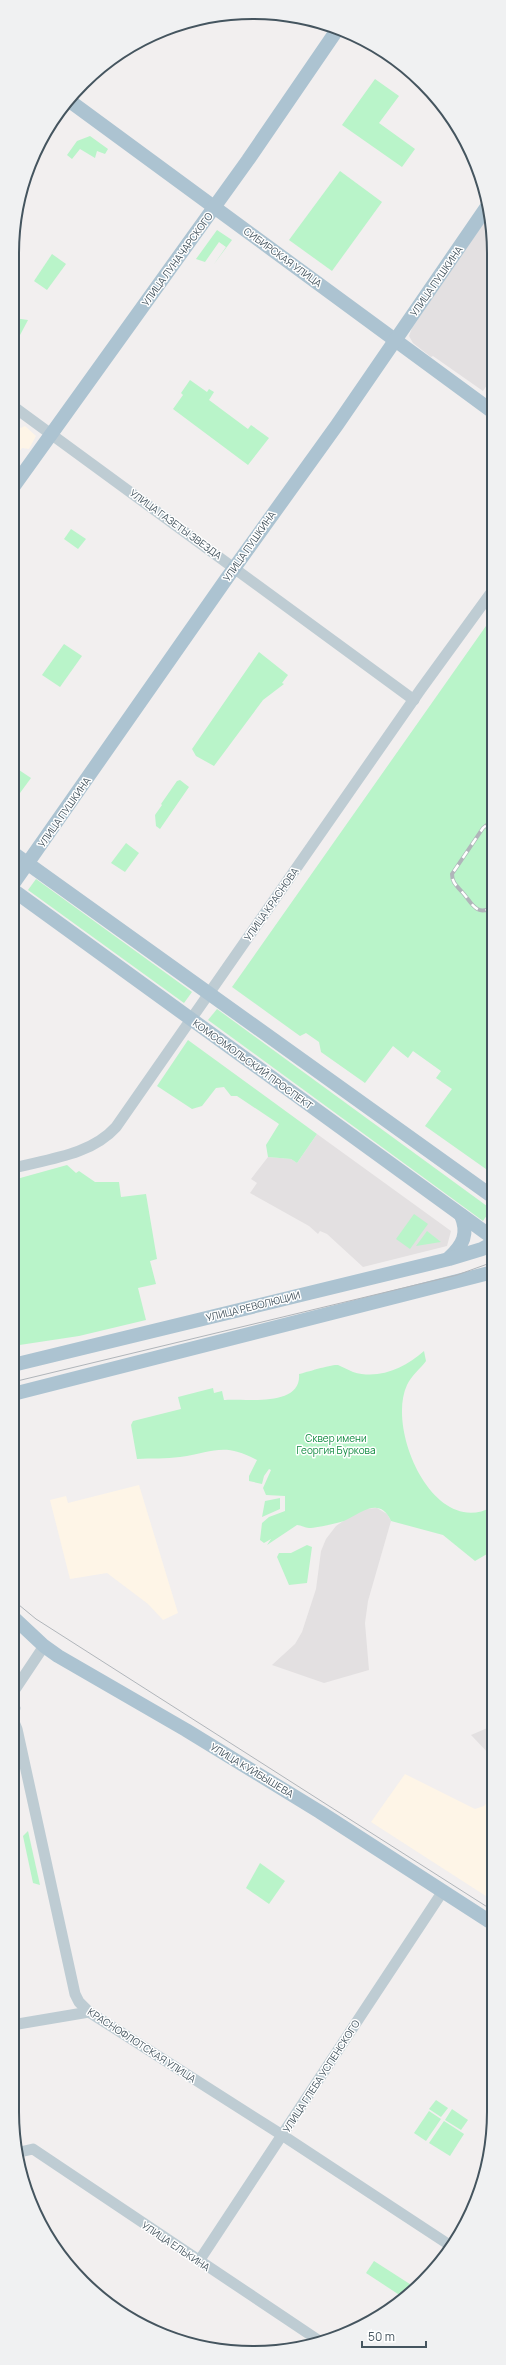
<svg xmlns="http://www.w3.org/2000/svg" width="506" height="2365" font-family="Manrope,sans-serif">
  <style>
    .commercial { fill: #fef5e7 }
    .education { fill: #e3e0e1 }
    .green { fill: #b9f4c9 }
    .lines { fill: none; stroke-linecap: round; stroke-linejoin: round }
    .minor { stroke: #beccd3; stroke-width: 11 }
    .major { stroke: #acc3d1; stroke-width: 14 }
    .tram { stroke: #b0b5ba; stroke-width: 1 }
    .rail-casing { stroke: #b0b5ba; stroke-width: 4 }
    .rail { stroke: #fff; stroke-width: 2.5; stroke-dasharray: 8; stroke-linecap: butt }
    .labels { text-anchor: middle; stroke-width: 3; stroke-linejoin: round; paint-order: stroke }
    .street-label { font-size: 10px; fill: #45555f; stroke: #fff }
    .park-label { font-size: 10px; fill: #0d893d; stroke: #fff }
    .rim { fill: none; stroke: #45555f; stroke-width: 2 }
  </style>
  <rect width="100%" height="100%" fill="#f2efef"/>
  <g class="commercial">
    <path d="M14 423 21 428 25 426 36 436 29 449 22 448 14 458 15 463 14 462Z"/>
    <path d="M139 1485 178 1613 163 1620 148 1604 107 1573 70 1579 50 1500 66 1496 68 1503Z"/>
    <path d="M405 1774 475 1809 484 1806 492 1797V1900L371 1822Z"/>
  </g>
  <g class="education">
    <path d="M488 217 493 237V390L487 385 483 391 433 356 431 357 413 343 409 336 412 328Z"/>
    <path d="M317 1134 451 1231 447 1246 363 1267 327 1234 320 1231 318 1234 309 1226 250 1193 257 1183 251 1179 268 1157 291 1159 297 1163Z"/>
    <path d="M377 1508 387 1514 391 1521 368 1601 365 1623 369 1670 324 1683 272 1665 295 1644 302 1632 316 1589 321 1551 326 1539 336 1526 355 1513 364 1509Z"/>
    <path d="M492 1726V1757L471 1735Z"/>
  </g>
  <g class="green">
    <path d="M375 79 399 96 379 123 415 149 402 167 342 125Z"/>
    <path d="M90 136 108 149 105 154 97 151 95 158 80 149 72 159 67 155 77 141Z"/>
    <path d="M340 171 382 202 332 271 289 240Z"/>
    <path d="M217 230 232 240 214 264 226 247 219 242 205 262 196 259Z"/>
    <path d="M52 254 66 264 47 290 34 281Z"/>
    <path d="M14 318 28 320 19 337 14 334Z"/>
    <path d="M190 380 207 392 209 389 214 392 209 400 248 429 251 425 269 438 248 465 173 409 183 395 181 393Z"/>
    <path d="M71 529 86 539 78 549 64 539Z"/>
    <path d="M493 616V1174L425 1126 452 1089 436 1078 441 1071 413 1051 408 1058 393 1046 365 1083 321 1052 319 1042 306 1033 300 1036 232 987Z"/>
    <path d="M64 644 82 656 60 687 42 675Z"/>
    <path d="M259 652 288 675 282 683 284 684 263 700 214 766 196 756 192 749Z"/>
    <path d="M13 766 31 778 20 793 13 790Z"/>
    <path d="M180 780 189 787 160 829 156 826 155 815 162 805 161 804 177 781Z"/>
    <path d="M126 843 139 853 125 872 111 863Z"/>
    <path d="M36 879 192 992 184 1003 28 890Z"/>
    <path d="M217 1009 491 1209 483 1221 208 1020Z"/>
    <path d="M188 1040 317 1134 297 1163 291 1159 268 1157 266 1145 279 1124 237 1096H231L224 1087 216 1088 202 1106 192 1109 157 1086Z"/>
    <path d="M67 1165 76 1173 79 1171 95 1182H119L121 1197 146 1194 157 1259 150 1261 156 1284 138 1288 146 1320 79 1336 13 1346V1180Z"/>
    <path d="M414 1214 428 1224 410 1249 396 1239Z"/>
    <path d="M427 1231 441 1242 416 1246Z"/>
    <path d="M424 1351 426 1361C421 1368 411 1376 407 1385 386 1430 434 1539 492 1507V1526L487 1554 475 1561 443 1535 391 1521C380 1496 361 1513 346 1520 340 1523 316 1528 309 1528 305 1528 301 1525 297 1525L267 1545 271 1539 264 1543 260 1540 262 1523 269 1517 285 1511V1496L266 1495 263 1488 271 1470 269 1469 264 1476 262 1484 249 1481V1476L257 1460C224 1442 214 1452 180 1457 166 1459 151 1458 137 1459L131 1425 133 1421 181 1409 178 1397 213 1388 214 1393 222 1391 224 1400C243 1398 302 1408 299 1374 307 1372 332 1364 338 1365 343 1367 348 1370 353 1372 379 1380 405 1368 424 1351Z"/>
    <path d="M280 1498V1509L262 1517 265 1501Z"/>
    <path d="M307 1545 312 1547 307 1583 289 1585 277 1557 279 1553H291Z"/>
    <path d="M28 1831 40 1885 33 1883 23 1836Z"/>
    <path d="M260 1863 285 1881 269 1904 246 1888Z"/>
    <path d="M436 2100 448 2108 441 2117 429 2109Z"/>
    <path d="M452 2109 468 2120 461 2130 445 2120Z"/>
    <path d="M429 2111 441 2119 426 2141 414 2133Z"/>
    <path d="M444 2121 464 2134 450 2156 429 2143Z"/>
    <path d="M374 2261 416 2288 412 2293 404 2298 366 2273Z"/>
  </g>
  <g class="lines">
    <g class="minor">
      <path d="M14 407 414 700"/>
      <path d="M13 1168C49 1159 91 1155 116 1127L421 689 493 590"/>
      <path d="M12 1694 44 1646"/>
      <path d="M12 1716 15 1708 12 1703"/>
      <path d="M12 1717 17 1729 75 1994 79 2002 89 2012 282 2135 451 2246"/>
      <path d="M12 2025 89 2012"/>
      <path d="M20 2152 33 2149 321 2342"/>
      <path d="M199 2261 443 1891"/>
    </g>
    <g class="major">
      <path d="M71 102 493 412"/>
      <path d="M14 486 248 160 337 30"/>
      <path d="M13 853 493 1197"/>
      <path d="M13 884 227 578 337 425 486 208"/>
      <path d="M13 890 493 1238"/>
      <path d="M449 1258C463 1245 469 1234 461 1215"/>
      <path d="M13 1365 449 1259 482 1249 493 1243"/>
      <path d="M13 1394 493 1272"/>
      <path d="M13 1617 44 1646 58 1656 186 1730 320 1812 492 1923"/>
    </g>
    <g class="tram">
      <path d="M13 1382 457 1275 493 1262"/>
      <path d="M13 1600 36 1619 492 1910"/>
    </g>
    <defs>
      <path id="rail" d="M493 907C476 917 472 903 463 893 457 886 452 883 452 874L483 828 493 820"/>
    </defs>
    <use href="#rail" class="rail-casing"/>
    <use href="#rail" class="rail"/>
  </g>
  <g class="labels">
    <g class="street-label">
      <text transform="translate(283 257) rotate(36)" y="4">СИБИРСКАЯ УЛИЦА</text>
      <text transform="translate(177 259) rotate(-54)" y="4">УЛИЦА ЛУНАЧАРСКОГО</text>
      <text transform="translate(436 281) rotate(-55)" y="4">УЛИЦА ПУШКИНА</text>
      <text transform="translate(176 524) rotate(36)" y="4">УЛИЦА ГАЗЕТЫ ЗВЕЗДА</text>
      <text transform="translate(249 546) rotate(-55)" y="4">УЛИЦА ПУШКИНА</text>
      <text transform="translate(64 812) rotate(-55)" y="4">УЛИЦА ПУШКИНА</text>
      <text transform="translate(271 904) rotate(-55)" y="4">УЛИЦА КРАСНОВА</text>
      <text transform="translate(253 1064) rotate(36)" y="4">КОМСОМОЛЬСКИЙ ПРОСПЕКТ</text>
      <text transform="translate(253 1306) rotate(-14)" y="4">УЛИЦА РЕВОЛЮЦИИ</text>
      <text transform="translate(252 1770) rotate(31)" y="4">УЛИЦА КУЙБЫШЕВА</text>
      <text transform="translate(142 2045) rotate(33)" y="4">КРАСНОФЛОТСКАЯ УЛИЦА</text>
      <text transform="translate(321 2076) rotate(-57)" y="4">УЛИЦА ГЛЕБА УСПЕНСКОГО</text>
      <text transform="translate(176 2246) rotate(34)" y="4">УЛИЦА ЕЛЬКИНА</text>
    </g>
    <g class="park-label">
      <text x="336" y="1442">Сквер имени<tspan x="336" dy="12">Георгия Буркова</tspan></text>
    </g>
  </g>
  <path d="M0 0H506V2365H0ZM253 19H253A234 234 0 0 1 487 253V2112A234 234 0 0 1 253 2346H253A234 234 0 0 1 19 2112V253A234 234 0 0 1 253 19Z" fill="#f0f1f2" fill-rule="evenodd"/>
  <path class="rim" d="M253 19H253A234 234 0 0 1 487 253V2112A234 234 0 0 1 253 2346H253A234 234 0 0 1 19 2112V253A234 234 0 0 1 253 19Z"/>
  <path d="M362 2341v6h64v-6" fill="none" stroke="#45555f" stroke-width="2"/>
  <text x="368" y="2341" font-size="12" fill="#45555f" stroke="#ffffff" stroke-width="3" paint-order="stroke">50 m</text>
</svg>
